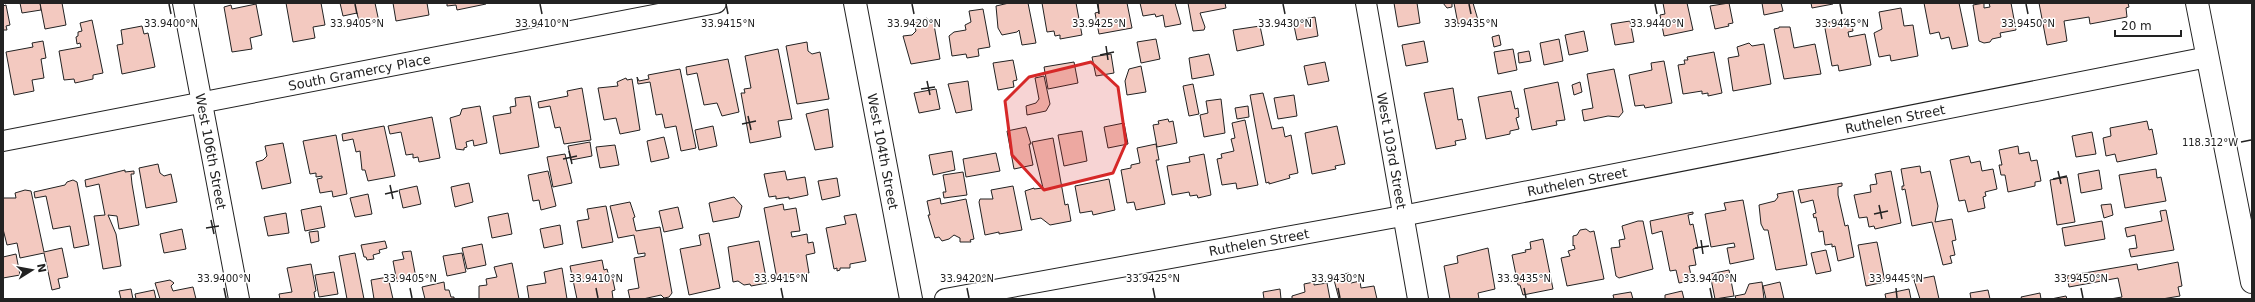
<svg xmlns="http://www.w3.org/2000/svg" width="2255" height="302" font-family="'DejaVu Sans',sans-serif">
  <style>
    .building { fill: #f3c9c0; stroke: #222 }
    .lines { fill: none; stroke-linecap: round; stroke-linejoin: round }
    .minor-casing { stroke: #222; stroke-width: 22 }
    .tertiary-casing { stroke: #222; stroke-width: 24 }
    .primary-casing { stroke: #222; stroke-width: 24 }
    .minor { stroke: #fff; stroke-width: 20 }
    .tertiary { stroke: #fff; stroke-width: 22 }
    .primary { stroke: #fff; stroke-width: 22 }
    .marked { fill: #d62828; fill-opacity: 0.2; stroke: #d62828; stroke-width: 3; stroke-linejoin: round }
    .ticks { fill: none; stroke: #222; stroke-width: 1.5 }
    .labels { text-anchor: middle; stroke-width: 3; stroke-linejoin: round; paint-order: stroke }
    .street-label { font-size: 13px; fill: #222; stroke: #fff }
    .ticks-label { font-size: 10px; text-anchor: middle; fill: #222; stroke: #fff; stroke-width: 3; stroke-linejoin: round; paint-order: stroke }
  </style>
  <rect width="100%" height="100%" fill="#fff"/>
  <g class="building">
    <path d="M20 3H40L41 10 22 13Z"/>
    <path d="M40 3H62L66 25 45 29Z"/>
    <path d="M286 3H321L325 25 313 27 315 38 293 42Z"/>
    <path d="M340 3H375L379 22 360 26 357 13 343 16Z"/>
    <path d="M393 3H427L429 15 396 21Z"/>
    <path d="M447 3H486V4L457 10 456 5 447 6Z"/>
    <path d="M1009 3H1028L1036 43 1022 45 1019 30 1017 32 1002 35 998 28 996 6Z"/>
    <path d="M1042 3H1076L1082 35 1060 39V35L1055 36 1054 31 1047 32Z"/>
    <path d="M1097 3H1127L1132 28 1099 34 1095 13 1099 12Z"/>
    <path d="M1140 3H1175L1181 24 1165 27 1163 15 1156 17 1155 14 1143 16Z"/>
    <path d="M1188 3H1225L1226 8 1200 13 1205 27 1204 30 1193 31Z"/>
    <path d="M1394 3H1417L1420 23 1398 27Z"/>
    <path d="M1443 3H1452V7L1447 8Z"/>
    <path d="M1454 3H1473L1478 20 1458 24Z"/>
    <path d="M1663 3H1687L1693 30 1664 36 1660 15 1665 14Z"/>
    <path d="M1729 3 1733 23 1728 24 1729 26 1715 29 1710 6Z"/>
    <path d="M1762 3H1781L1783 11 1764 15Z"/>
    <path d="M1811 3H1833V4L1812 8Z"/>
    <path d="M1924 3H1959L1968 46 1952 49 1949 37 1941 39 1939 32 1930 34Z"/>
    <path d="M1984 3V8L1990 7 1989 3H2011L2016 30 2000 33 2001 37 1992 39 1990 42 1984 43 1979 41 1973 5Z"/>
    <path d="M2039 3H2128L2129 7 2126 8 2127 17 2090 24 2089 17 2064 21 2067 41 2047 45Z"/>
    <path d="M256 4 262 35 250 38 252 49 232 52 224 7 231 5 232 9Z"/>
    <path d="M6 5 10 25 6 26 7 30H3V6Z"/>
    <path d="M1901 8 1904 26 1913 25 1918 56 1891 61 1890 55 1879 57 1874 33 1882 29 1879 12Z"/>
    <path d="M983 9 990 47 978 49 979 56 967 58 966 54 952 56 949 36 954 32 966 30 965 25 971 22 969 11Z"/>
    <path d="M1315 17 1318 36 1297 40 1293 21Z"/>
    <path d="M927 18V20L933 19 940 59 911 64 903 36 912 35 916 31 914 23Z"/>
    <path d="M1846 19 1848 26 1852 25 1853 31 1848 32 1849 37 1865 34 1871 65 1839 71 1838 65 1832 66 1824 23Z"/>
    <path d="M92 20 103 73 93 75V79L75 83 74 79 64 80 59 51 81 47 80 43 77 44 76 37 78 36V32L82 31 80 23Z"/>
    <path d="M1630 21 1634 42 1615 45 1611 24Z"/>
    <path d="M142 26 144 34 148 33 155 67 122 74 117 45 123 44 121 30Z"/>
    <path d="M1260 26 1264 45 1237 51 1233 30Z"/>
    <path d="M1779 27H1790L1794 48 1815 44 1821 74 1784 79 1774 29 1779 28Z"/>
    <path d="M1584 31 1588 51 1569 55 1565 35Z"/>
    <path d="M1499 35 1501 45 1494 47 1492 37Z"/>
    <path d="M1156 39 1160 59 1141 63 1137 42Z"/>
    <path d="M1559 39 1563 61 1544 65 1540 43Z"/>
    <path d="M43 41 46 58 41 59 44 78 32 80 34 91 14 95 6 52 33 47 32 43Z"/>
    <path d="M1424 41 1428 62 1406 66 1402 45Z"/>
    <path d="M807 42 808 51 812 54 820 52 829 99 797 104 786 46Z"/>
    <path d="M1749 43 1752 46 1764 44 1771 84 1733 91 1728 58 1739 56 1737 47Z"/>
    <path d="M778 49 792 119 778 121 781 137 750 143 741 93H745L744 89 751 88 745 56Z"/>
    <path d="M1513 49 1517 70 1498 74 1494 52Z"/>
    <path d="M1529 51 1531 61 1519 63 1518 53Z"/>
    <path d="M1714 52 1722 93 1708 96V93L1702 94V91L1683 94 1678 65 1685 64 1684 60H1688L1687 57Z"/>
    <path d="M1111 54 1114 73 1096 76 1092 57Z"/>
    <path d="M1209 54 1214 75 1192 79 1189 58Z"/>
    <path d="M728 59 739 112 722 116 717 103 704 105 697 73 687 75 686 67Z"/>
    <path d="M1013 60 1017 80 1013 81 1014 87 998 90 993 63Z"/>
    <path d="M1664 61 1672 103 1645 108 1644 105 1635 106 1629 75 1652 70 1651 63Z"/>
    <path d="M1074 62 1078 83 1048 89 1044 67Z"/>
    <path d="M1325 62 1329 81 1308 85 1304 66Z"/>
    <path d="M1141 66 1146 92 1127 95 1125 81 1129 69Z"/>
    <path d="M680 69 696 148 681 151 676 126 665 128 662 114 656 115 650 82 638 84 637 77 639 81 649 79 648 75Z"/>
    <path d="M1614 69 1623 112 1619 117 1608 116 1584 121 1582 110 1593 108 1587 74Z"/>
    <path d="M1044 76 1050 104 1046 111 1027 115 1026 106 1036 103 1039 99 1035 78Z"/>
    <path d="M626 78 627 80 632 79 640 130 620 134 616 118 604 120 598 88 618 86 617 82Z"/>
    <path d="M968 81 972 110 956 113 948 84Z"/>
    <path d="M1558 82 1565 120 1556 121 1557 125 1532 130 1524 89Z"/>
    <path d="M1580 82 1582 92 1574 95 1572 85Z"/>
    <path d="M1193 84 1199 114 1189 116 1183 86Z"/>
    <path d="M582 88 591 140 564 144 560 127 555 128 550 106 539 108 538 102 568 96 567 91Z"/>
    <path d="M1453 88 1458 120 1462 119 1466 139 1455 141 1456 145 1436 149 1424 93Z"/>
    <path d="M936 89 940 109 919 113 914 93Z"/>
    <path d="M1511 91 1515 109 1518 108 1519 117 1516 118 1519 129 1510 131V134L1486 139 1478 97Z"/>
    <path d="M1263 93 1272 129 1283 127 1285 137 1291 135 1298 173 1289 175 1290 178 1269 184V182L1266 183 1250 95Z"/>
    <path d="M1294 95 1297 116 1278 119 1274 98Z"/>
    <path d="M530 96 539 147 500 154 493 116 511 113 510 107 516 106 515 98Z"/>
    <path d="M1221 99 1225 133 1204 137 1200 115 1208 113 1206 101Z"/>
    <path d="M480 106 487 143 474 146 473 140 466 142 467 147 464 148V150L456 149 450 118 460 115 462 109Z"/>
    <path d="M1248 106 1249 117 1237 119 1235 108Z"/>
    <path d="M828 109 833 147 815 150 806 114Z"/>
    <path d="M432 117 440 158 419 162 418 157 413 158V154L406 155 401 132 390 134 388 126Z"/>
    <path d="M1168 119 1169 122 1173 121 1177 143 1157 147 1153 125 1159 124 1158 121Z"/>
    <path d="M1245 120 1258 185 1237 189 1236 183 1222 185 1217 159 1222 158 1221 154 1234 151 1231 139 1235 138 1232 123Z"/>
    <path d="M2147 121 2149 130 2152 129 2157 154 2117 162 2115 154 2106 156 2103 138 2111 136 2110 128Z"/>
    <path d="M1124 123 1128 144 1108 148 1104 127Z"/>
    <path d="M384 126 395 176 368 181 365 170H362L360 151 356 152 353 139 343 141 342 134Z"/>
    <path d="M713 126 717 146 699 150 695 130Z"/>
    <path d="M1337 126 1345 164 1335 166 1336 169 1312 174 1305 133Z"/>
    <path d="M1026 127 1031 144H1029L1033 165 1014 169 1007 131Z"/>
    <path d="M1082 131 1087 161 1064 166 1058 135Z"/>
    <path d="M2092 132 2096 154 2076 157 2072 136Z"/>
    <path d="M336 135 347 194 333 197 332 191 320 193 317 179 322 178V176L316 177V173L310 174 303 141Z"/>
    <path d="M664 137 669 158 651 162 647 141Z"/>
    <path d="M1053 138 1065 205 1068 204 1071 221 1050 225 1041 218 1031 220 1025 191 1034 188V189L1043 188 1032 142Z"/>
    <path d="M590 142 592 156 571 160 568 146Z"/>
    <path d="M283 143 291 183 262 189 256 162 263 160 267 156 265 146Z"/>
    <path d="M1156 144 1159 160H1156L1165 204 1136 210 1134 202 1127 203 1121 170 1131 168V165L1140 163 1137 148Z"/>
    <path d="M615 145 619 165 600 168 596 147Z"/>
    <path d="M2018 146 2019 154 2029 152 2031 161 2037 160 2041 181 2035 182V186L2008 192 2005 175H2001L1999 165H2002L1999 150Z"/>
    <path d="M952 151 955 170 933 175 929 155Z"/>
    <path d="M996 153 1000 171 966 177 963 159Z"/>
    <path d="M565 154 572 183 553 187 547 157Z"/>
    <path d="M1204 154 1211 195 1198 198 1197 195 1190 196 1189 192 1172 195 1167 166 1190 162 1189 157Z"/>
    <path d="M1969 156 1971 163 1980 161 1982 171 1993 169 1997 189 1985 192 1986 196 1983 197 1985 208 1968 212 1965 200 1959 201 1950 160Z"/>
    <path d="M158 164 160 173 164 176 171 174 177 202 146 208 139 168Z"/>
    <path d="M1920 166 1921 173 1930 171 1938 206 1935 222 1952 219 1956 240 1952 241 1955 255 1950 256 1952 263 1943 265 1932 222 1912 226 1905 189 1902 190V186H1904L1901 169Z"/>
    <path d="M2156 169 2157 178 2161 177 2166 201 2125 208 2119 175Z"/>
    <path d="M125 170V172L134 171V174H131L132 184 139 225 119 229 117 216 108 215 116 234 121 266 103 269 94 216 105 215 99 184 86 187 85 180Z"/>
    <path d="M2099 170 2102 189 2081 193 2078 174Z"/>
    <path d="M548 171 556 206 541 210 539 200 533 201 528 175Z"/>
    <path d="M785 171 787 180 805 177 808 195 789 199V197L776 199V196L769 197 764 174Z"/>
    <path d="M1891 171 1901 223 1875 229 1874 226 1869 227 1867 217 1859 218 1854 195 1871 192 1870 185 1877 184 1875 174Z"/>
    <path d="M963 172 967 195 944 198 943 192H946L943 175Z"/>
    <path d="M2067 177 2075 222 2057 225 2050 180Z"/>
    <path d="M837 178 840 196 822 200 818 181Z"/>
    <path d="M1109 179 1115 210 1093 215 1092 211 1080 213 1075 186Z"/>
    <path d="M73 180 77 182 89 245 74 248 70 226 53 229 46 196 35 198 34 192 65 185 67 182Z"/>
    <path d="M469 183 473 202 455 207 451 187Z"/>
    <path d="M1842 183V186L1838 187V195L1845 226 1848 225 1854 257 1838 261 1835 246 1832 247V244L1825 245 1823 231 1819 232 1816 217 1814 218 1813 214 1816 213 1813 200 1801 203 1798 190Z"/>
    <path d="M417 186 421 204 403 208 399 190Z"/>
    <path d="M1013 186 1022 230 999 234V232L985 235 979 202 980 199H993L991 190Z"/>
    <path d="M25 190 31 191 44 252 62 248 68 277 58 279 60 288 52 290 44 253 20 258 17 243 7 245 3 229V198H16L15 193Z"/>
    <path d="M1793 191 1807 265 1776 270 1768 230H1764L1761 224 1759 205 1775 201 1778 197 1777 194Z"/>
    <path d="M368 194 372 214 355 217 350 198Z"/>
    <path d="M734 197 742 206 739 217 713 222 709 203Z"/>
    <path d="M940 198 941 204 966 199 974 239 970 240 971 242H960V238L954 235 949 239 942 241 939 237 935 238 928 215H930L927 201Z"/>
    <path d="M1743 200 1754 259 1730 264 1727 248 1735 247 1734 243 1711 247 1705 214 1726 210 1724 203Z"/>
    <path d="M630 202 635 217 633 218 636 231 660 227 672 293 669 297 664 298 661 295 643 299H630L628 290 639 288 634 258 645 256V253L638 254 634 235 618 238 610 206Z"/>
    <path d="M783 204 784 210 796 208 800 231 791 232 792 237 807 234 808 243 813 242 815 253 806 255 809 273 777 279 764 208Z"/>
    <path d="M2111 204 2113 215 2104 218 2101 205Z"/>
    <path d="M321 206 325 227 305 231 301 210Z"/>
    <path d="M606 206 613 242 582 248 577 221 589 219 587 209Z"/>
    <path d="M678 207 683 228 664 232 659 211Z"/>
    <path d="M2166 210 2174 250 2131 257 2129 249 2137 248 2135 235 2127 237 2125 228 2162 221 2160 211Z"/>
    <path d="M1693 212V214L1688 215 1690 225 1693 224 1698 248 1693 249 1696 265 1689 266 1692 280 1679 283 1676 270 1670 271 1662 231 1652 234 1650 221Z"/>
    <path d="M286 213 289 233 268 236 264 217Z"/>
    <path d="M508 213 512 234 492 238 488 217Z"/>
    <path d="M856 214 866 261 850 264V268H840V270L837 271V268L834 269 826 228 846 224 844 216Z"/>
    <path d="M1638 221H1643L1653 269 1619 278 1616 276 1611 248 1620 247 1619 240 1625 239 1622 226Z"/>
    <path d="M2102 221 2105 239 2065 246 2062 228Z"/>
    <path d="M560 225 563 244 544 248 540 229Z"/>
    <path d="M182 229 186 249 164 253 160 234Z"/>
    <path d="M1586 229 1590 232 1594 231 1604 279 1567 286 1561 258 1570 256 1568 251 1575 249 1574 245 1573 246V236L1577 235 1580 230Z"/>
    <path d="M318 231 319 241 311 243 309 232Z"/>
    <path d="M709 233 720 288 689 295 680 249 701 245 699 235Z"/>
    <path d="M1543 239 1553 289 1523 295 1520 285H1518L1512 255 1526 252 1525 250 1531 249 1530 242Z"/>
    <path d="M385 241 387 248 379 250 380 253 373 255 374 259 367 260 366 257H364L361 245Z"/>
    <path d="M759 241 767 283 751 286 750 284 744 285 738 281 733 282 728 247Z"/>
    <path d="M1877 242 1885 282 1866 286 1858 245Z"/>
    <path d="M482 244 486 265 467 269 462 248Z"/>
    <path d="M1488 248 1495 289 1478 293 1479 299H1450L1444 266 1458 263 1457 256Z"/>
    <path d="M1826 250 1831 271 1816 274 1811 253Z"/>
    <path d="M411 251 416 278 397 282 393 261 404 259 402 252Z"/>
    <path d="M355 253 364 299H347L339 256Z"/>
    <path d="M462 253 466 272 447 276 443 256Z"/>
    <path d="M16 254 20 275 3 278V257Z"/>
    <path d="M602 260 604 270 607 269 609 277 612 276 615 290 612 291 613 299H577L570 266Z"/>
    <path d="M2178 262 2182 286 2178 287 2180 296 2162 299H2110L2122 297 2118 278 2069 287 2067 276 2137 264 2138 270Z"/>
    <path d="M512 263 519 299H479V286L487 285 486 279 497 277 494 267Z"/>
    <path d="M311 264 316 291 314 292 315 299H280L279 294 292 292 287 268Z"/>
    <path d="M562 268 567 299H529L527 286 546 283 544 272Z"/>
    <path d="M1729 270 1734 296 1715 299 1710 274Z"/>
    <path d="M334 272 338 294 319 297 315 275Z"/>
    <path d="M1349 273 1351 283 1360 281 1361 288 1374 286 1377 299H1339L1333 276Z"/>
    <path d="M1934 276 1939 299H1920L1914 280Z"/>
    <path d="M388 277 393 299H374L371 280Z"/>
    <path d="M170 280 174 283 171 286 173 291 193 287 196 299H160L155 283Z"/>
    <path d="M444 282 445 290H449L451 297H454V299H425L422 287Z"/>
    <path d="M1314 282V285L1327 283 1330 299H1292V296L1305 292 1304 284Z"/>
    <path d="M1762 282 1764 299H1736L1735 296 1745 294 1749 284Z"/>
    <path d="M1780 282 1784 299H1766L1763 286Z"/>
    <path d="M131 289 133 299H121L119 291Z"/>
    <path d="M1280 289 1281 299H1264L1263 292Z"/>
    <path d="M1909 289 1911 299H1886L1885 294Z"/>
    <path d="M154 290 156 299H136L135 294Z"/>
    <path d="M1988 290 1990 299H1971L1970 293Z"/>
    <path d="M1682 291 1684 299H1665V295Z"/>
    <path d="M1631 292 1633 299H1614L1613 295Z"/>
    <path d="M2040 293 2041 299H2022L2021 297Z"/>
    <path d="M2066 296 2067 299H2051Z"/>
  </g>
  <g class="lines">
    <defs>
      <g id="minor">
        <path id="s1" d="M183 3 239 299"/>
        <path id="s2" d="M1366 3 1418 299"/>
        <path id="s3" d="M3 141 716 3"/>
        <path id="s4" d="M945 299 1402 216 2208 57"/>
      </g>
      <g id="tertiary">
        <path id="s5" d="M855 3 911 299"/>
      </g>
      <path id="primary" d="M2197 3 2252 282"/>
    </defs>
    <use href="#minor" class="minor-casing"/>
    <use href="#tertiary" class="tertiary-casing"/>
    <use href="#primary" class="primary-casing"/>
    <use href="#minor" class="minor"/>
    <use href="#tertiary" class="tertiary"/>
    <use href="#primary" class="primary"/>
  </g>
  <path class="marked" d="M1091 62 1118 87 1126 143 1113 173 1044 190 1012 155 1005 101 1029 77Z"/>
  <path class="ticks" d="M169 4 171 14M355 4 357 14M540 4 542 14M726 4 728 14M912 4 914 14M1098 4 1099 14M1283 4 1285 14M1469 4 1471 14M1655 4 1657 14M1840 4 1842 14M2026 4 2028 14M1106 46 1108 60M1100 55 1114 52M927 81 930 95M921 89 935 87M748 116 751 130M742 124 756 121M2241 142 2251 140M569 151 572 164M563 159 577 156M2058 171 2061 184M2053 179 2067 176M390 185 393 199M385 194 398 191M1879 205 1882 219M1874 214 1888 211M211 220 214 234M206 228 219 226M1701 240 1703 254M1695 248 1709 246M224 288 226 298M410 288 412 298M596 288 598 298M781 288 783 298M967 288 969 298M1153 288 1155 298M1338 288 1340 298M1524 288 1526 298M1710 288 1712 298M1896 288 1897 298M2081 288 2083 298"/>
  <g class="labels">
    <g class="street-label">
      <text dy="5" stroke="none"><textPath href="#s3" startOffset="363">South Gramercy Place</textPath></text>
      <text dy="5" stroke="none"><textPath href="#s4" startOffset="967">Ruthelen Street</textPath></text>
      <text dy="5" stroke="none"><textPath href="#s1" startOffset="151">West 106th Street</textPath></text>
      <text dy="5" stroke="none"><textPath href="#s5" startOffset="151">West 104th Street</textPath></text>
      <text dy="5" stroke="none"><textPath href="#s2" startOffset="150">West 103rd Street</textPath></text>
      <text dy="5" stroke="none"><textPath href="#s4" startOffset="643">Ruthelen Street</textPath></text>
      <text dy="5" stroke="none"><textPath href="#s4" startOffset="319">Ruthelen Street</textPath></text>
    </g>
  </g>
  <g class="ticks-label">
    <text x="171" y="27">33.9400°N</text>
    <text x="357" y="27">33.9405°N</text>
    <text x="542" y="27">33.9410°N</text>
    <text x="728" y="27">33.9415°N</text>
    <text x="914" y="27">33.9420°N</text>
    <text x="1099" y="27">33.9425°N</text>
    <text x="1285" y="27">33.9430°N</text>
    <text x="1471" y="27">33.9435°N</text>
    <text x="1657" y="27">33.9440°N</text>
    <text x="1842" y="27">33.9445°N</text>
    <text x="2028" y="27">33.9450°N</text>
    <text x="2210" y="146">118.312°W</text>
    <text x="224" y="282">33.9400°N</text>
    <text x="410" y="282">33.9405°N</text>
    <text x="596" y="282">33.9410°N</text>
    <text x="781" y="282">33.9415°N</text>
    <text x="967" y="282">33.9420°N</text>
    <text x="1153" y="282">33.9425°N</text>
    <text x="1338" y="282">33.9430°N</text>
    <text x="1524" y="282">33.9435°N</text>
    <text x="1710" y="282">33.9440°N</text>
    <text x="1896" y="282">33.9445°N</text>
    <text x="2081" y="282">33.9450°N</text>
  </g>
  <rect width="2255" height="302" fill="none" stroke="#222222" stroke-width="8"/>
  <g transform="translate(32 270) rotate(79)" stroke="#ffffff" stroke-width="3" paint-order="stroke">
  <path d="M0-3L7 15L0 10L-7 15Z" fill="#222222"/>
  <text y="-6" font-size="11" font-weight="bold" text-anchor="middle" fill="#222222">N</text>
  </g>
  <path d="M2115 30v6h66v-6" fill="none" stroke="#222222" stroke-width="2"/>
  <text x="2121" y="30" font-size="12" fill="#222222" stroke="#ffffff" stroke-width="3" paint-order="stroke">20 m</text>
</svg>
